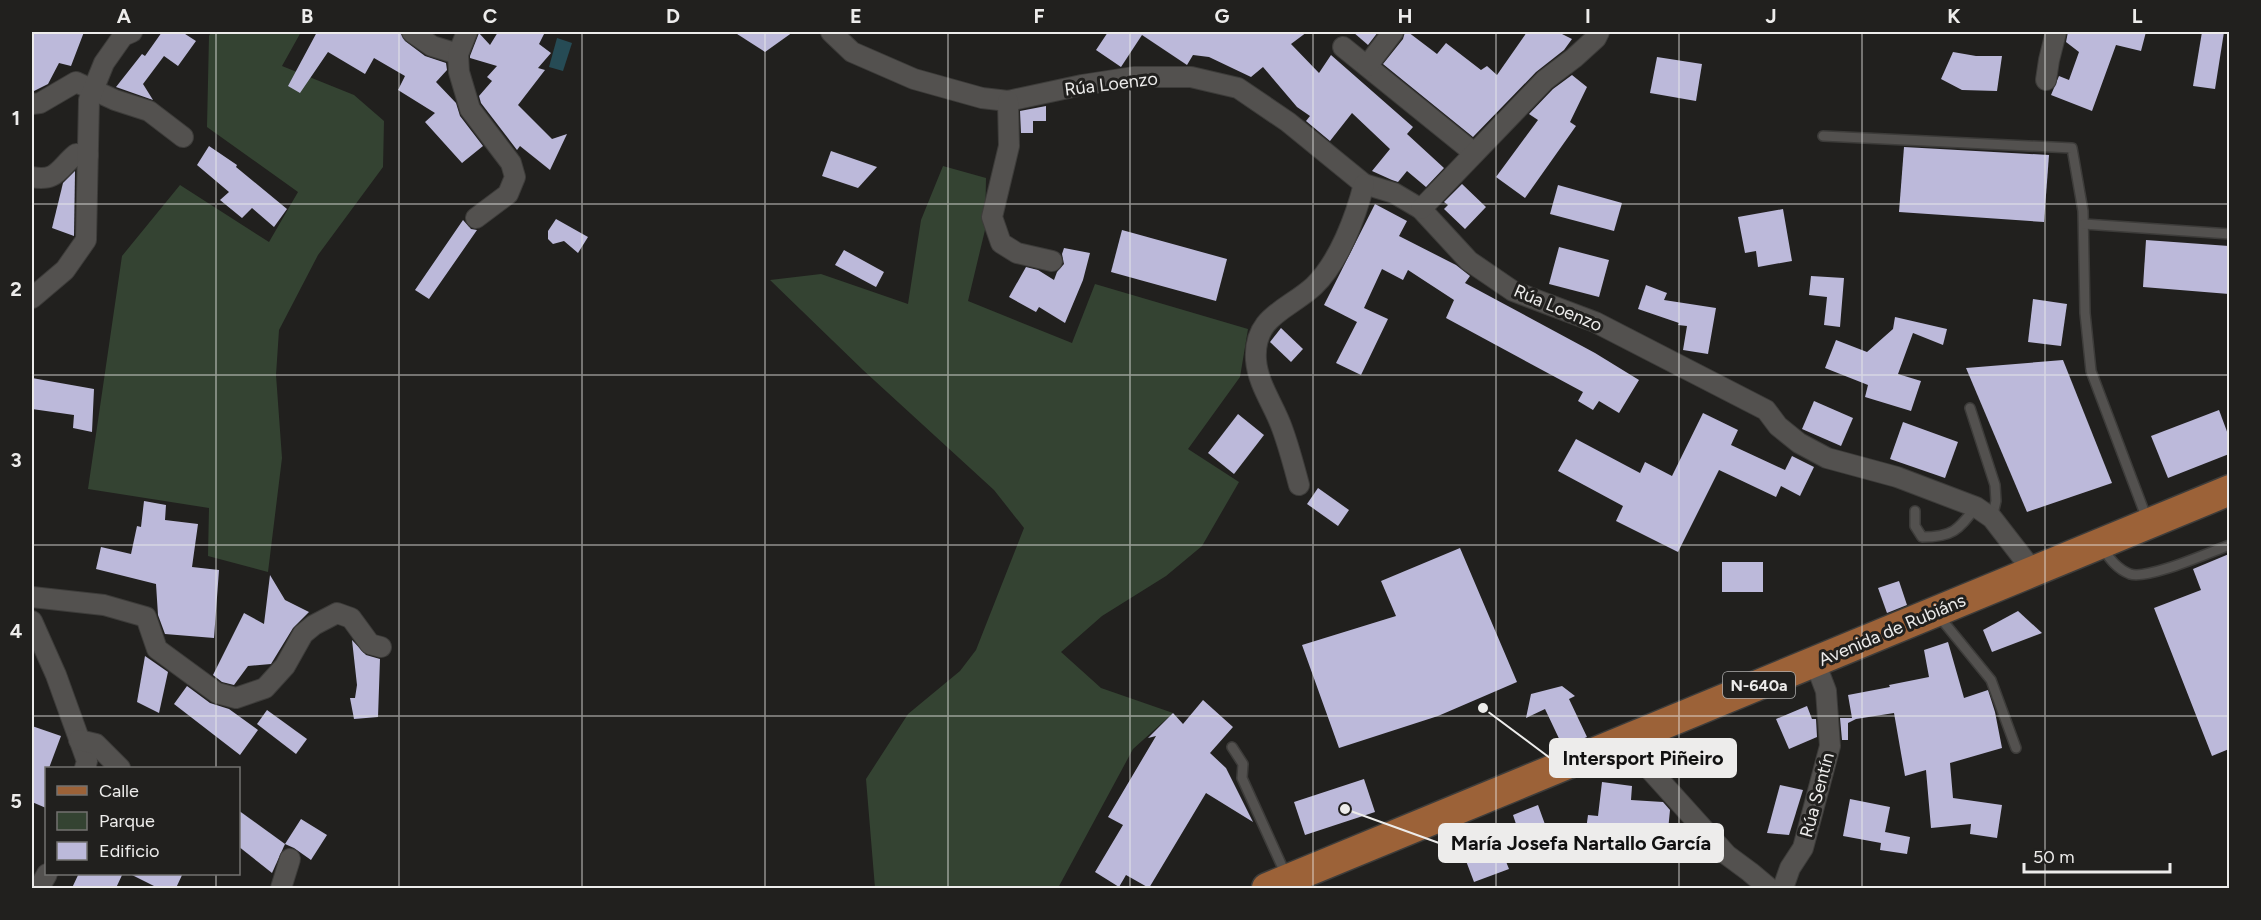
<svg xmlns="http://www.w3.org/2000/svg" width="2261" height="920" font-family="Figtree,sans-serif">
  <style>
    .green { fill: #344332 }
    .water { fill: #264b55 }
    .building { fill: #bcb9da }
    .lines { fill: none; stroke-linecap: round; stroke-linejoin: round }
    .service-casing { stroke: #3d3c3a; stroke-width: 12 }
    .minor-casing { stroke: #3d3c3a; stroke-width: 22 }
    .primary-casing { stroke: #3d3c3a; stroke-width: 33 }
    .service { stroke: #53514f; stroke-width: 9 }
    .minor { stroke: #53514f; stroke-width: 20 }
    .primary { stroke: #9c6238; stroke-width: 30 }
    .grid { fill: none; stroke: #edeceb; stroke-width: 1.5; stroke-opacity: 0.55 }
    .labels { text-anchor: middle; stroke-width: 6; stroke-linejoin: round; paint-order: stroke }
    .shield { fill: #21201e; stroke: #b0afae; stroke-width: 1.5 }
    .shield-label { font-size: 16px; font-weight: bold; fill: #edeceb }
    .street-label { font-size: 18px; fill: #edeceb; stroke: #21201e }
    .leader { fill: none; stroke: #edeceb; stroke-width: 2 }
    .callout-dot { fill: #edeceb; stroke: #21201e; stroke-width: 2 }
    .callout { fill: #edeceb; stroke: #edeceb; stroke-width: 2 }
    .callout-label { font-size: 20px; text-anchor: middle; font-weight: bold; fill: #111 }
    .neatline { fill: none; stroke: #edeceb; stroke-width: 2 }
    .grid-label { font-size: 20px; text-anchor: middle; font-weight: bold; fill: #edeceb }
  </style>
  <rect width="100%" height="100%" fill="#21201e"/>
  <g class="green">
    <path d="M211 32H301L282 66 354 95 384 121 383 167 318 255 279 330 276 375 282 458 268 572 208 556 209 508 88 489 122 256 180 185 269 242 298 192 207 127 209 36Z"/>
    <path d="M943 166 986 178 985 230 968 301 1072 343 1095 284 1248 329 1240 377 1188 449 1239 482 1202 546 1166 576 1102 616 1061 652 1101 688 1173 713 1133 749 1058 888H875L866 779 908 714 960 671 976 650 1024 528 994 490 863 370 770 280 821 274 908 304 921 220Z"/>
  </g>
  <path class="water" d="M557 38 572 43 563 71 549 67Z"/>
  <g class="building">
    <path d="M32 32H84L71 66 59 63 48 84 32 92Z"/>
    <path d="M162 32H182L196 41 178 66 164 56 143 84 153 100 116 87 142 54 145 56Z"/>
    <path d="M317 32H400L405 41 425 56 446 63 447 70 436 82 456 103 460 116 483 146 462 163 425 122 435 113 398 90 405 76 374 58 365 74 328 52 300 93 288 86Z"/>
    <path d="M498 32H545L539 44 551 53 538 68 545 70 518 105 552 139 567 134 550 170 520 146 517 150 481 103 479 96 492 81 487 77 497 66 470 58V56L479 33 490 45Z"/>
    <path d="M734 32H793L765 52Z"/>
    <path d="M1108 32H1307L1291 44 1319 73 1331 55 1413 127 1407 134 1444 168 1426 187 1407 171 1398 182 1392 180 1372 171 1390 149 1352 113 1330 141 1306 121 1310 116 1297 107 1263 67 1251 77 1209 57 1193 55 1187 65 1142 35 1121 67 1096 50Z"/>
    <path d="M1353 32H1378L1368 45Z"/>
    <path d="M1405 32H1408L1437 54 1446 43 1481 70 1487 66 1497 75 1527 32H1558L1572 39 1564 50 1536 72 1473 137 1383 64 1403 39Z"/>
    <path d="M2068 32H2146L2141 51 2116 45 2092 111 2051 95 2059 76 2069 80 2079 52 2066 42Z"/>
    <path d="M2202 32H2224L2215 89 2193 86Z"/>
    <path d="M1953 52 1976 56H2002L1997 91 1962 90 1941 79Z"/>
    <path d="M1657 57 1702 64 1696 101 1650 93Z"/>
    <path d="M1572 75 1587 87 1570 122 1576 126 1525 198 1496 177 1538 120 1529 114 1553 89Z"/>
    <path d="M1046 106V121H1033V133H1021L1020 111Z"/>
    <path d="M209 146 237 165 236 167 287 209 274 227 252 208 242 218 220 200 229 192 197 165Z"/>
    <path d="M1904 147 2049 155 2044 222 1899 212Z"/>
    <path d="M831 151 877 167 858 188 822 176Z"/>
    <path d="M75 171 74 236 52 228 63 183Z"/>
    <path d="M1462 184 1486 207 1465 229 1444 209 1448 205 1444 202Z"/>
    <path d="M1558 185 1622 203 1614 231 1550 214Z"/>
    <path d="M1375 204 1407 221 1399 236 1456 265 1470 276 1465 283 1595 353 1639 380 1619 413 1599 401 1593 410 1578 401 1583 392 1446 318 1454 300 1408 270 1403 280 1382 269 1364 308 1388 319 1361 375 1336 363 1357 322 1324 305Z"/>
    <path d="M1783 209 1792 261 1758 267 1756 251 1745 253 1738 217Z"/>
    <path d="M556 219 588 237 578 253 564 241 553 244 548 239V231Z"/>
    <path d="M463 220 471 229 477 230 429 299 415 290Z"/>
    <path d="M1122 230 1227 259 1216 301 1111 272Z"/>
    <path d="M2146 240 2229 246V294L2143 287Z"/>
    <path d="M1559 247 1609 260 1599 297 1549 284Z"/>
    <path d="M1064 248 1090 253 1083 280 1065 323 1039 307 1036 312 1009 297 1026 267 1038 270 1054 280 1057 272 1064 264 1062 254Z"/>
    <path d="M844 250 884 272 876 287 835 265Z"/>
    <path d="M1811 276 1844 278 1840 327 1824 325 1827 297 1809 295Z"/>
    <path d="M1646 285 1667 293 1664 300 1716 308 1708 354 1683 350 1687 326 1678 325 1679 323 1638 309Z"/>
    <path d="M2033 299 2067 304 2061 346 2028 342Z"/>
    <path d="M1895 317 1947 329 1943 345 1913 333 1898 374 1921 381 1911 411 1865 397 1868 385 1825 368 1836 340 1867 352 1893 329Z"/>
    <path d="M1281 328 1303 349 1291 362 1270 342Z"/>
    <path d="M2063 360 2112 483 2027 512 1966 368Z"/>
    <path d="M32 378 94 389 92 432 73 428 74 415 32 409Z"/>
    <path d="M1814 401 1853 418 1841 446 1802 429Z"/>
    <path d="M2219 410 2229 437V454L2168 478 2151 436Z"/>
    <path d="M1703 413 1738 430 1731 445 1785 470 1792 456 1814 467 1800 496 1781 486 1776 497 1719 470 1678 552 1616 521 1623 506 1558 471 1576 439 1640 473 1645 462 1672 476Z"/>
    <path d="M1238 414 1264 435 1234 474 1208 453Z"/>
    <path d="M1903 422 1958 442 1945 478 1890 459Z"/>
    <path d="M1318 488 1349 510 1338 526 1307 504Z"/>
    <path d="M144 501 166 505 165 520 198 524 192 567 219 570 214 638 165 634 158 615 156 584 96 569 101 547 131 554 137 526 141 527Z"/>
    <path d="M1460 548 1517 682 1438 716 1339 748 1302 645 1396 616 1381 581Z"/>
    <path d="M2229 554V749L2212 756 2154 608 2201 590 2193 569Z"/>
    <rect x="1722" y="562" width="41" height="30"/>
    <path d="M270 575 285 600 309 612 293 628 271 664 248 666 234 685 222 682 213 675 244 613 264 624Z"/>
    <path d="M1899 581 1907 605 1887 613 1878 588Z"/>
    <path d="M2018 611 2042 633 1992 652 1983 630Z"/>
    <path d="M352 640 366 655 380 659 378 717 354 719 350 698H355L357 685Z"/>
    <path d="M1948 642 1964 698 1988 690 1995 712 2002 748 1950 763 1953 798 2002 805 1997 838 1970 834 1971 824 1931 828 1926 770 1905 776 1894 713 1856 719 1848 723V740H1842L1840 718H1852L1848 695 1890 687 1889 685 1929 677 1924 650Z"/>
    <path d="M145 656 168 672 159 713 137 702Z"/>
    <path d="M187 686 210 703 229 709 258 730 240 755 174 704Z"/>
    <path d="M1562 686 1575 696 1569 699 1587 737 1563 747 1545 709 1526 718 1531 694Z"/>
    <path d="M1203 700 1233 727 1210 753 1226 768 1253 822 1206 793 1149 888 1126 875 1119 887 1095 872 1123 825 1108 817 1156 736 1148 738 1173 713 1183 724Z"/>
    <path d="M1807 706 1812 719H1816L1817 737 1789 749 1776 719Z"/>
    <path d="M267 710 307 739 296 754 257 724Z"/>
    <path d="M32 726 61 736 49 768H46V808L32 802Z"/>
    <path d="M1364 779 1375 812 1305 835 1294 802Z"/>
    <path d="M1602 782 1632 786 1631 800 1663 802 1670 810 1665 861 1647 860 1649 839 1586 830 1588 815 1598 816Z"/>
    <path d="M1780 785 1803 790 1789 835 1767 833Z"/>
    <path d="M1850 799 1890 807 1885 832 1910 837 1907 854 1880 850 1881 843 1843 836Z"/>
    <path d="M1538 805 1551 841 1505 859 1509 869 1474 882 1460 845 1516 824 1513 815Z"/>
    <path d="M238 810 285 844 272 873 238 846Z"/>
    <path d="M301 819 327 835 311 860 294 848 285 844Z"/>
    <path d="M79 873H123L116 888H72Z"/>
    <path d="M128 873H183L176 888H158Z"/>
  </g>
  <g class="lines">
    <defs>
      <g id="service">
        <path d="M1823 136 2072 148 2083 211 2085 313 2091 371 2147 519"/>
        <path d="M2084 224 2230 234"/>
        <path d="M1970 408 1995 485 1996 501 1992 518"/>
        <path d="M1915 511V526L1922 537C1953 537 1958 530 1976 507"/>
        <path d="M2103 549C2110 559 2117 569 2130 574 2148 580 2210 552 2230 545"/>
        <path d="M1938 615 1991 680 2016 748"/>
        <path d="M1232 747 1243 764 1242 778 1286 875"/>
      </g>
      <g id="minor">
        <path d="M412 32 432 46 458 54"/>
        <path d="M467 32 458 54 459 72 470 109 511 163 515 177 508 194 476 218"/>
        <path d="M831 32 852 52 914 79 982 98 1008 101 1082 85 1134 77H1191L1238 88 1288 122 1364 184 1394 193 1421 209 1469 261 1513 291 1595 322 1766 410 1778 426 1799 443 1827 458 1897 477 1976 507 1992 518 2033 571"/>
        <path d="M1343 47 1474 153"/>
        <path d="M1367 66 1393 32"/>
        <path d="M2046 80 2049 60 2056 32"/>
        <path d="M1008 101 1009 146 992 217 1001 243 1017 253 1052 261"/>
        <path d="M32 104 40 103 76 82 115 100 149 111 183 137"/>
        <path d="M32 177C57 182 59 168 76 154L88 155"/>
        <path d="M1421 209 1545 80 1574 58 1596 38 1599 32"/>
        <path d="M32 298 65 270 86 240 89 100 104 63 123 36 132 32"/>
        <path d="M1299 485C1294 466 1289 447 1282 428 1274 405 1258 385 1256 360 1253 316 1288 310 1314 286 1339 262 1356 216 1364 184"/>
        <path d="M32 597 104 605 146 617 157 649 217 693 236 698 265 688 285 666 303 634 314 625 337 613 351 618 370 644 381 647"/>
        <path d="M32 621 56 675 87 761 85 768"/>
        <path d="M79 740 96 744 120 768"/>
        <path d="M1624 741 1727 855 1750 872 1769 888"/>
        <path d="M39 888 47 874"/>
        <path d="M281 888 290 859"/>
        <path d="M1783 888 1790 868 1803 848 1830 746 1826 691 1815 662"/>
      </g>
      <path id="primary" d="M1267 888 2230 490"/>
    </defs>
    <use href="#service" class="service-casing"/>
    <use href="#minor" class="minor-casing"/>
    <use href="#primary" class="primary-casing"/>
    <use href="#service" class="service"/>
    <use href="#minor" class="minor"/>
    <use href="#primary" class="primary"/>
  </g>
  <path class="grid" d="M216 32V768M399 32V888M582 32V888M765 32V888M948 32V888M1130 32V888M1313 32V888M1496 32V888M1679 32V888M1862 32V888M2045 32V888M32 204H2230M32 375H2230M32 545H2230M32 716H2230M216 874V888"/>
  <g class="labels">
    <rect class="shield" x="1723" y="672" width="72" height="26" rx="4.5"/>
    <g class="shield-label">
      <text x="1759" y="691">N-640a</text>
    </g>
    <g class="street-label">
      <text transform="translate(1111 84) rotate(-7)" y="6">Rúa Loenzo</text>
      <text transform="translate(1558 308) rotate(23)" y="6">Rúa Loenzo</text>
      <text transform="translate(1892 630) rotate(-23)" y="6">Avenida de Rubiáns</text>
      <text transform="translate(1817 795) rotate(-75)" y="6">Rúa Sentín</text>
    </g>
  </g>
  <path class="leader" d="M1483 708L1550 758M1345 809L1439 843"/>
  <g class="callout-dot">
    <circle cx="1483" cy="708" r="6"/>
    <circle cx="1345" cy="809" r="6"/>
  </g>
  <g class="callout">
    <rect x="1550" y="739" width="186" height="38" rx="6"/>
    <rect x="1439" y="824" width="284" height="38" rx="6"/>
  </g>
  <g class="callout-label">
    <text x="1643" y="765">Intersport Piñeiro</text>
    <text x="1581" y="850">María Josefa Nartallo García</text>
  </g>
  <rect width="2261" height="920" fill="none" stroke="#21201e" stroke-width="66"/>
  <rect x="45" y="767" width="195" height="108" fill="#21201e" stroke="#737270" stroke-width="1.5"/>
  <rect x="57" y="786" width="30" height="9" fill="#9c6238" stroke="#737270" stroke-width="1.5"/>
  <text x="99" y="797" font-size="18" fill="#edeceb">Calle</text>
  <rect x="57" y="812" width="30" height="18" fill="#344332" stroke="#737270" stroke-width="1.5"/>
  <text x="99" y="827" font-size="18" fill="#edeceb">Parque</text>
  <rect x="57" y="842" width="30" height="18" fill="#bcb9da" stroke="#737270" stroke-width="1.5"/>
  <text x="99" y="857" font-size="18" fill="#edeceb">Edificio</text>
  <path d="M2024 863v9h146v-9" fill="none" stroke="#edeceb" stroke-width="3"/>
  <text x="2033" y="863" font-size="18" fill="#edeceb" stroke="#21201e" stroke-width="4.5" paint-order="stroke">50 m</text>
  <rect x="33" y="33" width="2195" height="854" class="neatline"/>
  <g class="grid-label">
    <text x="124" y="23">A</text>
    <text x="307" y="23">B</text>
    <text x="490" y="23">C</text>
    <text x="673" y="23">D</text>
    <text x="856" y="23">E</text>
    <text x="1039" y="23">F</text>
    <text x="1222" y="23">G</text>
    <text x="1405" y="23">H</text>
    <text x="1588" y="23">I</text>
    <text x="1771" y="23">J</text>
    <text x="1954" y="23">K</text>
    <text x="2137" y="23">L</text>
    <text x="16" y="125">1</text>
    <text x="16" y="296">2</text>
    <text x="16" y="467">3</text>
    <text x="16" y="638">4</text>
    <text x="16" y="808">5</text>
  </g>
</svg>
